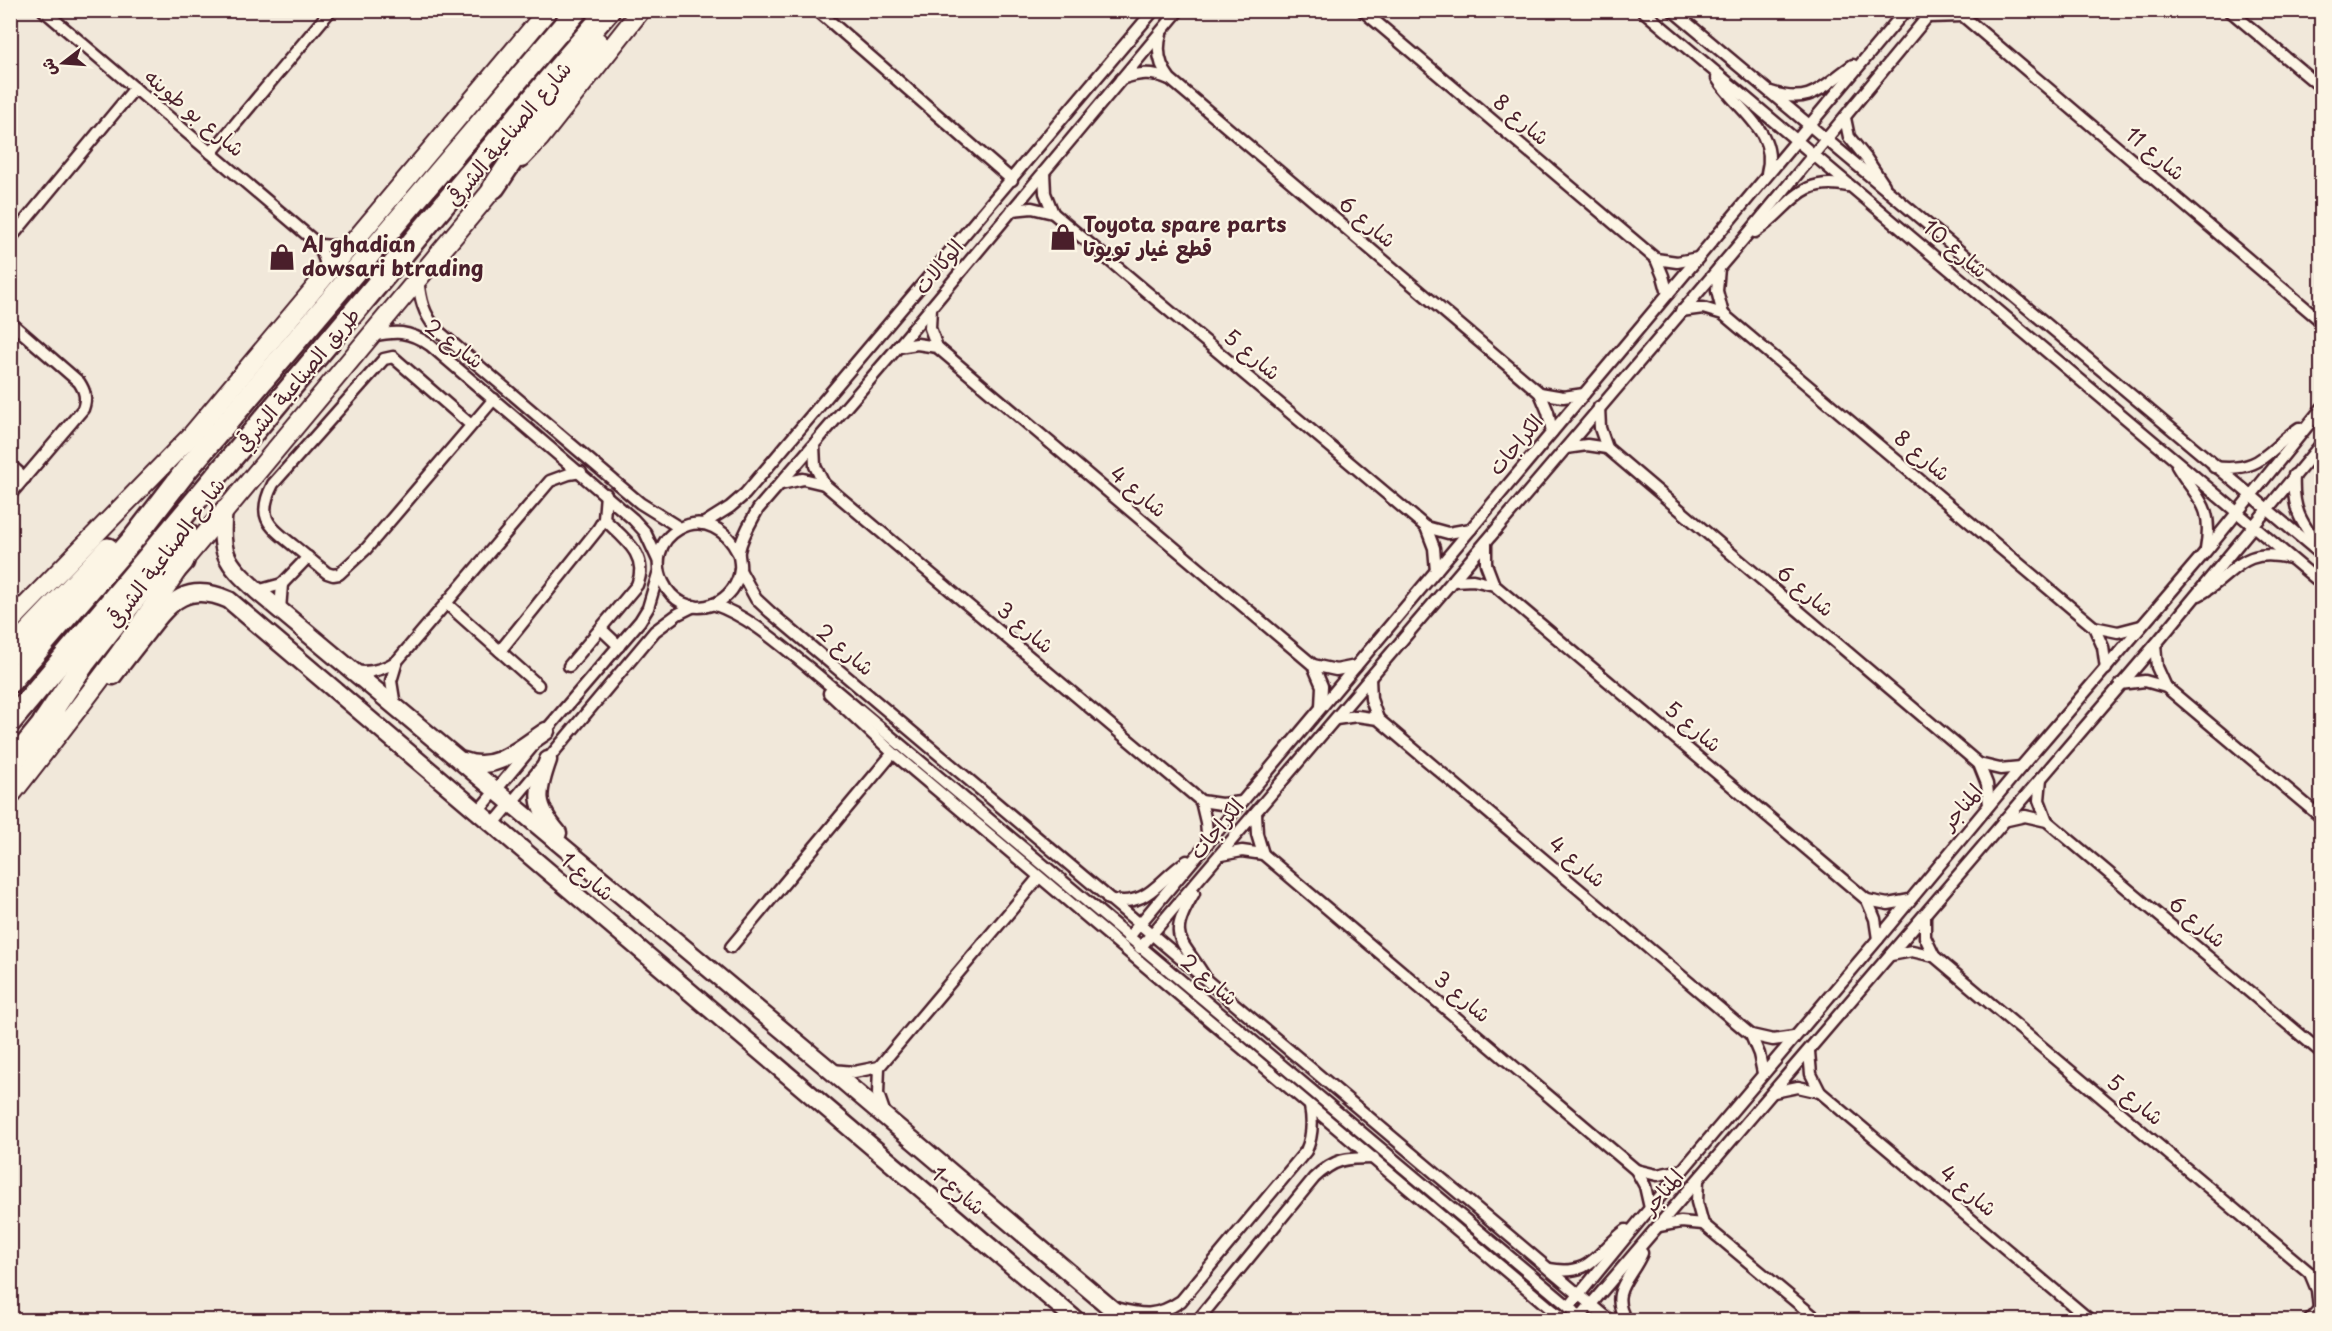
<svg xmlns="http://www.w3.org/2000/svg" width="2332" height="1331" font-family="'Playpen Sans','Playpen Sans Arabic',sans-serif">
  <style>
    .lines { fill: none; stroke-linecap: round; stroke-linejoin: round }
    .street-casing { stroke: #4a1f2b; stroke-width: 15 }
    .secondary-casing { stroke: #4a1f2b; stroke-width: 21 }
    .primary-casing { stroke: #4a1f2b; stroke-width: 22 }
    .highway-casing { stroke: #4a1f2b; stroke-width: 26 }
    .street { stroke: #fcf5e5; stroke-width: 10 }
    .secondary { stroke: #fcf5e5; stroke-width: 16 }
    .primary { stroke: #fcf5e5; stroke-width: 18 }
    .highway { stroke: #fcf5e5; stroke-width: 21 }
    .labels { text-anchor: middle; stroke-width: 4.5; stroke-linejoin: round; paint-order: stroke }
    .street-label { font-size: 21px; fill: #4a1f2b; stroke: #fcf5e5 }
    .poi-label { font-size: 21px; font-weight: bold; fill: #4a1f2b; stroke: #fcf5e5; text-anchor: start }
  </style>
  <rect width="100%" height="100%" fill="#f1e8da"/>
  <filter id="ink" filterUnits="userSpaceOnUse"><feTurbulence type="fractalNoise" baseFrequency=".0167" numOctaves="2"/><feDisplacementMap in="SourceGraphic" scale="12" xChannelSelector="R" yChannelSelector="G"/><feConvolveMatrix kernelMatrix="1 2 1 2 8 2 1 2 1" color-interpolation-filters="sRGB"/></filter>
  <g filter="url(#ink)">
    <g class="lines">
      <defs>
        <g id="street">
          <path d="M43 10 319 245 325 261V274"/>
          <path d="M817 10 1012 180"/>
          <path d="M1362 10 1656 259 1663 276 1668 294"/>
          <path d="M1642 10 2322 584"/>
          <path d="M1672 10 2322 555"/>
          <path d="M1962 10 1963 16 2322 322"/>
          <path d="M2229 10 2322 88"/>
          <path d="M1928 17 1963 16"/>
          <path d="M1161 34C1156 51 1159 65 1170 79L1540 393 1548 412 1552 432"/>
          <path d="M1717 78C1736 110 1779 131 1767 173"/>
          <path d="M1121 79C1138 73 1152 71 1169 79"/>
          <path d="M1771 92C1812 106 1822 86 1853 65"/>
          <path d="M1845 118 1849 137 1866 158 1884 185"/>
          <path d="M211 153 331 10"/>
          <path d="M1044 172 1045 193 1053 213"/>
          <path d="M1012 210 1032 208 1053 213 1426 527 1448 533 1471 529"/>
          <path d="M1755 232C1791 209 1797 175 1848 186"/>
          <path d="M10 239 135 88"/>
          <path d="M319 245 350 247"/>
          <path d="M1656 259 1677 262 1698 258"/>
          <path d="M1719 268 1717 291 1723 314"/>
          <path d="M418 278C420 299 423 313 437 330L640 503 680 528"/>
          <path d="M931 307 930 328 937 347 1313 665 1322 686 1321 707"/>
          <path d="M1681 311 1703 308 1723 314 2094 627 2118 632 2141 626"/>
          <path d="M10 322 79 382C85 391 87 398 83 409L10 495"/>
          <path d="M371 336C396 331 408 330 430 345L633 519 645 532 658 560"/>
          <path d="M898 347 917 344 937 347"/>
          <path d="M1540 393 1563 397 1584 394"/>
          <path d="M1599 407 1600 428 1607 448 1979 764 1987 784 1989 805"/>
          <path d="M471 425 393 357 384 359 273 484C256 517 268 525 294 546 305 555 316 564 327 573L333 575 339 574 366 549 494 399"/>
          <path d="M814 445 815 466 824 484 1201 801 1221 804 1242 802"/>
          <path d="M1566 448 1587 445 1607 448"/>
          <path d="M10 465 25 478"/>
          <path d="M2177 466C2197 500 2214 504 2206 549"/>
          <path d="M2214 467C2262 473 2266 451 2299 428"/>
          <path d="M2294 475C2292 509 2300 521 2320 548"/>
          <path d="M781 484 803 479 824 484"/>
          <path d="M703 524 730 507 745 494 1154 10"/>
          <path d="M1426 527 1434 548 1436 571"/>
          <path d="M1486 542V564L1494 585"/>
          <path d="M738 553C727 530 703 515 679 529 636 553 668 622 714 604 728 598 739 584 740 569 741 563 738 556 739 551 742 536 751 522 758 509L898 347 1179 10"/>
          <path d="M740 570 756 599 770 612 1609 1320"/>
          <path d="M1452 581 1473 580 1494 585 1867 900 1875 919 1878 939"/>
          <path d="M282 584 308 557"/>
          <path d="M257 591 282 584"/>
          <path d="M2199 595C2236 574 2240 546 2290 558"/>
          <path d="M10 602 26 605"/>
          <path d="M447 604 538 685"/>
          <path d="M713 604C750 617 778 643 808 667L1574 1311"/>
          <path d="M280 610 282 584"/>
          <path d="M2094 627 2103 647 2106 669"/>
          <path d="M601 629 619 646"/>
          <path d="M2155 645 2157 667 2166 687"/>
          <path d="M500 651 598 529 604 519 606 494"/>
          <path d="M1313 665 1336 670 1356 666"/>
          <path d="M569 666 637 585C650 555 622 537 604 519"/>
          <path d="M354 671C370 674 383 670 397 661L550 481 569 474 581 472"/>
          <path d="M1370 678 1371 699 1378 719"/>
          <path d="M2120 684 2145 681 2166 687 2322 818"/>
          <path d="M829 693 893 753 1564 1320"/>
          <path d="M395 706 391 681 397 661"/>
          <path d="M1336 719 1357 716 1378 719 1751 1035 1773 1040 1794 1037"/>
          <path d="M542 735 640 621 648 608 658 574"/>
          <path d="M1979 764 2000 769 2021 767"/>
          <path d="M2041 778 2039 800 2047 821"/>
          <path d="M1201 801 1206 822 1208 843"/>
          <path d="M477 813 532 747"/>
          <path d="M1256 813 1257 834 1263 854"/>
          <path d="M2003 821 2025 816 2047 821 2322 1053"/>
          <path d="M492 826 655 631 678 614 694 606"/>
          <path d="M1221 855 1242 851 1263 854 1636 1170 1645 1186 1650 1208"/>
          <path d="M1194 893C1166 939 1181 937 1205 977"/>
          <path d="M1108 899C1149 909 1158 879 1187 861"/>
          <path d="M1867 900 1888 904 1910 900"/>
          <path d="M1925 916V937L1934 956 2310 1273 2322 1276"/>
          <path d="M1128 938 1906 10"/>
          <path d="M731 947 893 753"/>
          <path d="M1140 948 1742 241 1933 10"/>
          <path d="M1891 955 1912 951 1934 956"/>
          <path d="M1751 1035 1759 1054 1763 1073"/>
          <path d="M1809 1052 1811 1074 1820 1092 2090 1320"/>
          <path d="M832 1070 854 1072 879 1067"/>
          <path d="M1774 1092 1798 1087 1820 1092"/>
          <path d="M885 1114 878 1094 879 1067 1039 877"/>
          <path d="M1636 1170 1657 1175 1682 1170"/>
          <path d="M1698 1180 1697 1202 1703 1224 1818 1320"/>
          <path d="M1659 1226 1681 1222 1703 1224"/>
          <path d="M1549 1269C1593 1277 1596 1252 1626 1230"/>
          <path d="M2310 1273 2317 1290 2319 1308"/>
          <path d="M1569 1307 1641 1219 1878 939 2021 767 2206 551 2322 408"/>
          <path d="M1115 1308C1142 1315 1156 1318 1181 1301L1306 1151C1313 1136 1313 1122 1310 1106"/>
          <path d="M1581 1316 2155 645 2322 443"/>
          <path d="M1198 1320 1314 1178C1335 1158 1347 1158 1374 1158"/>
          <path d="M1626 1320C1608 1291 1631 1279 1642 1253"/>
          <path d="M2309 1320 2322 1306"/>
        </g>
        <g id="secondary">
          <path d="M224 509C219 553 225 562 257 591L829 1069 1125 1320"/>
          <path d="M113 676C124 661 136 646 147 632 171 600 188 582 229 600L1076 1320"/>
          <path d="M548 760C536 794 534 805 558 833"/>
          <path d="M464 761C495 773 520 748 546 731"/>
        </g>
        <g id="primary">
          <path d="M521 158 540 138 641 10"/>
          <path d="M10 622 190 437 548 10"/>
          <path d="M10 796C70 719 131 642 183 561L502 178"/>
        </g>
        <g id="highway">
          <path d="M494 187 531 132 597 43"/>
          <path d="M160 587 183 561"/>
          <path d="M10 652 108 549"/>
          <path d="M10 682 135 537 188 468 577 10"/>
          <path d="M10 722 567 58 609 10"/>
          <path d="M44 722 84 663 186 533"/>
          <path d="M10 765 54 711"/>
        </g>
      </defs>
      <use href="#street" class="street-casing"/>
      <use href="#secondary" class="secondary-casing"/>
      <use href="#primary" class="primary-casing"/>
      <use href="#highway" class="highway-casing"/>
      <use href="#street" class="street"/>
      <use href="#secondary" class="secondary"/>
      <use href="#primary" class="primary"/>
      <use href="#highway" class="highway"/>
    </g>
  </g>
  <defs>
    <symbol id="shop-bare" viewBox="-9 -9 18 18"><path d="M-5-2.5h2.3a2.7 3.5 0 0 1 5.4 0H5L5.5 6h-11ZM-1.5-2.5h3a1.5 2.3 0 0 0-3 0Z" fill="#4a1f2b" stroke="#fcf5e5" stroke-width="2.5" paint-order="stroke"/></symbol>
  </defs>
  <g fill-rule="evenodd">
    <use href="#shop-bare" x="1044" y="218" width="38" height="38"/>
    <use href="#shop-bare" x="263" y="238" width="38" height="38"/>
  </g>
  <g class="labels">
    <g class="street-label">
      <text transform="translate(194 113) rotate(40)" y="7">شارع بو طوينه</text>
      <text transform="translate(1521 120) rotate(40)" y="7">شارع 8</text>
      <text transform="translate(509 134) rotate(-50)" y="7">شارع الصناعية الشرقي</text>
      <text transform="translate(2155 154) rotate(40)" y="7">شارع 11</text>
      <text transform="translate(1367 222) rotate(40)" y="7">شارع 6</text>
      <text transform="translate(1955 249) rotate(40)" y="7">شارع 10</text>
      <text transform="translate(939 267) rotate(-50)" y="7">الوكالات</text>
      <text transform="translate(454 344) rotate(37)" y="7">شارع 2</text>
      <text transform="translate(1252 355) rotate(40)" y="7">شارع 5</text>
      <text transform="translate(298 380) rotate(-50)" y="7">طريق الصناعية الشرقي</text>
      <text transform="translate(1516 445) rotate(-50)" y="7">الكراجات</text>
      <text transform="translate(1922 456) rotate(40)" y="7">شارع 8</text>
      <text transform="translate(1138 492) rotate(40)" y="7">شارع 4</text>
      <text transform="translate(166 553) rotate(-53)" y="7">شارع الصناعية الشرقي</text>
      <text transform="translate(1805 591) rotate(40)" y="7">شارع 6</text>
      <text transform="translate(1025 628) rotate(40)" y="7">شارع 3</text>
      <text transform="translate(845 650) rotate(40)" y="7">شارع 2</text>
      <text transform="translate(1693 727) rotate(40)" y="7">شارع 5</text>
      <text transform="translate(1962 807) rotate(-50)" y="7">المناجر</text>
      <text transform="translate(1217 829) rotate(-50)" y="7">الكراجات</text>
      <text transform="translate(1577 862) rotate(40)" y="7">شارع 4</text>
      <text transform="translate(587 877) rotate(40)" y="7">شارع 1</text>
      <text transform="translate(2197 922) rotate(40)" y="7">شارع 6</text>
      <text transform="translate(1209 980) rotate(40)" y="7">شارع 2</text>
      <text transform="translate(1462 997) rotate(40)" y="7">شارع 3</text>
      <text transform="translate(2135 1100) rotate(40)" y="7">شارع 5</text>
      <text transform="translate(958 1191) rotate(40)" y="7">شارع 1</text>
      <text transform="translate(1968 1191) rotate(40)" y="7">شارع 4</text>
      <text transform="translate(1663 1192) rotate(-50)" y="7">المناجر</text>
    </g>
    <g class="poi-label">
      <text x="1083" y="232">Toyota spare parts<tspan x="1083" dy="24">قطع غيار تويوتا</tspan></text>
      <text x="302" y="252">Al ghadian<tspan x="302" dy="24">dowsari btrading</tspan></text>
    </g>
  </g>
  <rect width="2332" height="1331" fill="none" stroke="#fcf5e5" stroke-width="36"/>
  <rect x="18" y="18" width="2296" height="1295" fill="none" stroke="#4a1f2b" stroke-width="2" filter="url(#ink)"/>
  <g transform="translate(63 63) rotate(253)" stroke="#fcf5e5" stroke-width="4.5" paint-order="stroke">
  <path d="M0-4.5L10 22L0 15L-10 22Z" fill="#4a1f2b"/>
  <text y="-9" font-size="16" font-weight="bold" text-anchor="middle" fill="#4a1f2b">ش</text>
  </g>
</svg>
